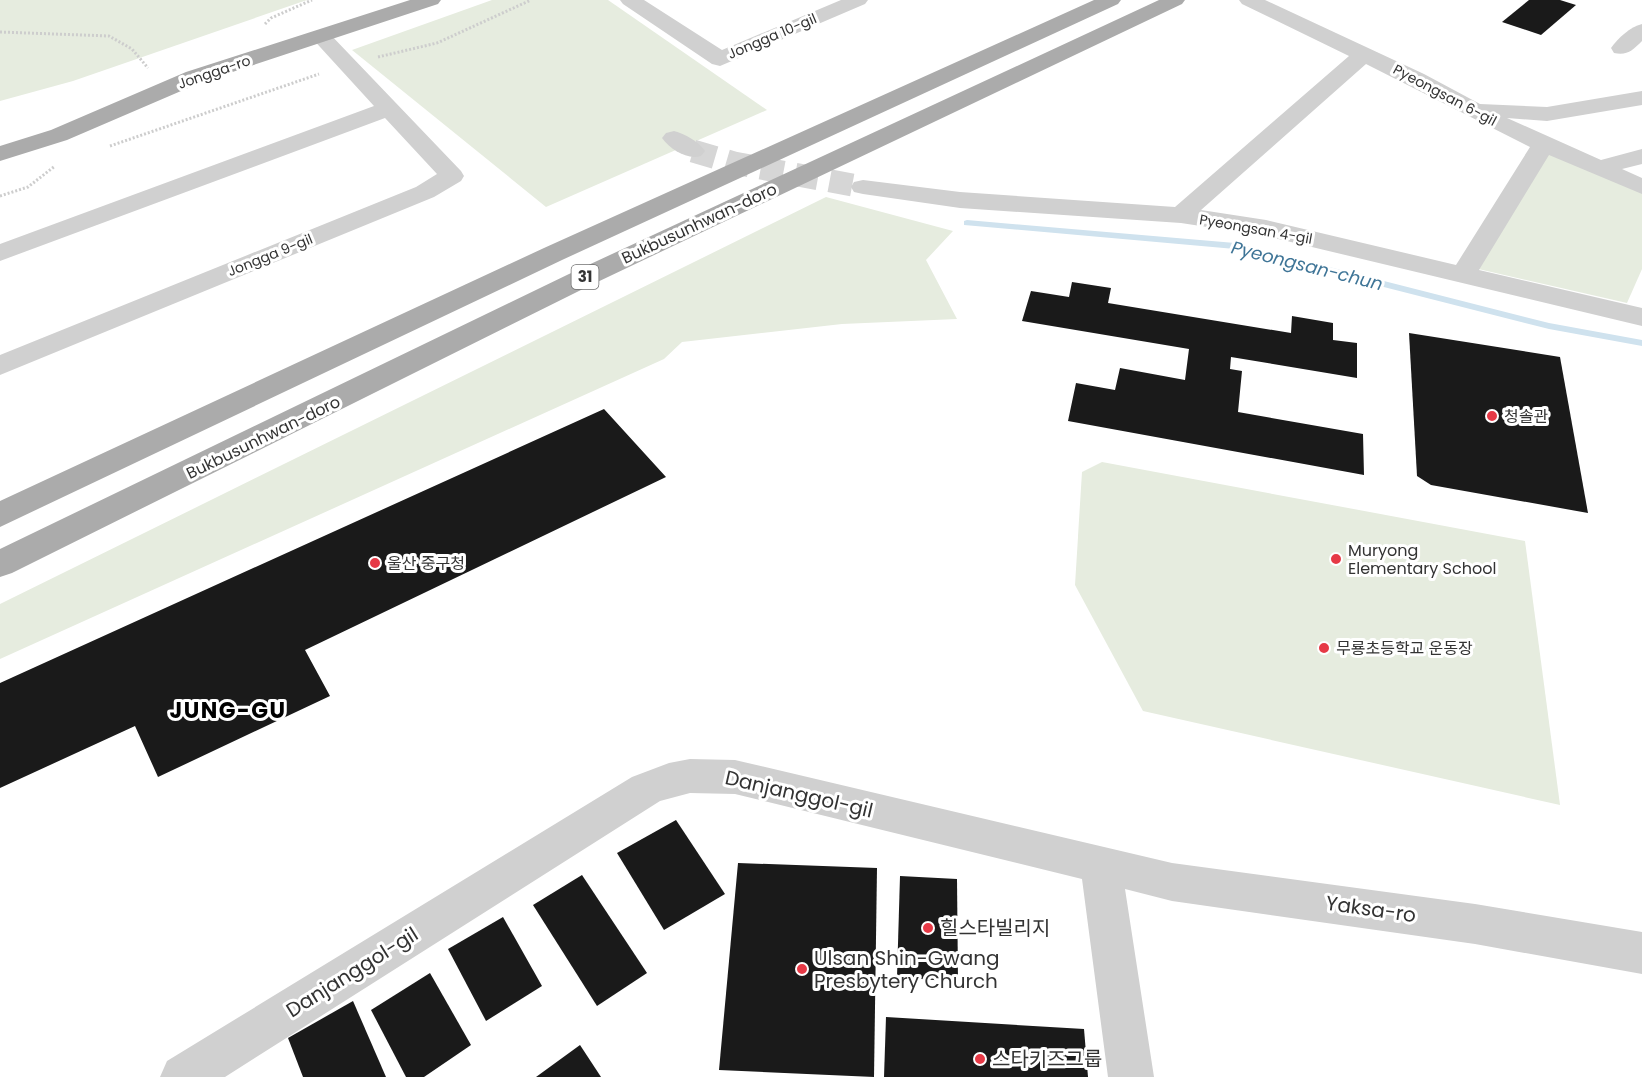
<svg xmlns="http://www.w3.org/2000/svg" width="1642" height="1077" font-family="Poppins,'Noto Sans KR',sans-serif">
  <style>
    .green { fill: #e6ecdf }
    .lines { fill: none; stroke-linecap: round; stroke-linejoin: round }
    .stream { fill: #cfe2ee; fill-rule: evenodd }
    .building { fill: #1a1a1a }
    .minor-tunnel { stroke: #d6d6d6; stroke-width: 23; stroke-dasharray: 23 12; stroke-linecap: butt }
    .path { stroke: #cdcdcd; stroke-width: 3; stroke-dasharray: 2 2; stroke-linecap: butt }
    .minor { fill: #d0d0d0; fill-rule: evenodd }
    .major { fill: #ababab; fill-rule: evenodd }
    .poi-dot { fill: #e63946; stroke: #fff; stroke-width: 2 }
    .labels { text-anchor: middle; stroke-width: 6; stroke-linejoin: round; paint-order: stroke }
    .far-street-label { font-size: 14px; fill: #333; stroke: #fff }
    .shield { fill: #fff; stroke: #707070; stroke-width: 1.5 }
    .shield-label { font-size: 15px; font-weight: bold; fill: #333 }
    .street-label { font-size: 16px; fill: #333; stroke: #fff }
    .poi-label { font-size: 16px; fill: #333; stroke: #fff; text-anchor: start }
    .water-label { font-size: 18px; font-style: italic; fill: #3f7597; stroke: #fff }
    .near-street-label { font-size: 20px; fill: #333; stroke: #fff }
    .near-poi-label { font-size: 20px; fill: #333; stroke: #fff; text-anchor: start }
    .district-label { font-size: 22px; font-weight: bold; letter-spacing: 1.5px; fill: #000; stroke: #fff }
  </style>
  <rect width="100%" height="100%" fill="#fff"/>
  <g class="green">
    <path d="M0 0H307L73 81 0 101Z"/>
    <path d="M492 0H608L767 110 546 207 352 50Z"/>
    <path d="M1547 148 1642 192V269L1627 303 1474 268Z"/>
    <path d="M826 197 953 231 926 260 957 319 842 324 682 342 664 359 0 659V604Z"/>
    <path d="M1102 462 1525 541 1560 805 1143 711 1075 585 1082 472Z"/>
  </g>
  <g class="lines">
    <path class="stream" d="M967 220 1235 243 1549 323 1642 340V346L1549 329 1235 249 964 225V221Z"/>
  </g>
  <g class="building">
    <path d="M1529 0H1560L1576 5 1541 35 1502 22Z"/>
    <path d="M1072 282 1111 288 1108 303 1291 333 1292 316 1333 323V340L1357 343V378L1231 357 1230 369 1242 371 1238 412 1363 434 1364 475 1068 421 1076 383 1115 390 1120 368 1185 380 1189 349 1022 321 1031 291 1069 297Z"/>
    <path d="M1409 333 1560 357 1588 513 1431 485 1417 476Z"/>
    <path d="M604 409 666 477 305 650 330 696 158 777 135 726 0 788V683Z"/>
    <path d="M676 820 725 894 664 930 617 853Z"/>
    <path d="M738 863 877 868 874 1077 719 1070Z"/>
    <path d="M582 875 647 973 597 1006 533 905Z"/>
    <path d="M900 876 957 879 958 982 897 977Z"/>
    <path d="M503 917 542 986 486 1021 448 949Z"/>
    <path d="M430 973 471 1045 424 1077H406L371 1010Z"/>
    <path d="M353 1001 386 1077H303L288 1038Z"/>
    <path d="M886 1017 1084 1029 1088 1077H884Z"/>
    <path d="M580 1045 601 1077H536Z"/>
  </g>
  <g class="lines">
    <path class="minor-tunnel" d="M693 151 734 163 863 187"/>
    <g class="path">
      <path d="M265 24 271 18 312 0"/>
      <path d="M0 32 109 36 132 49 148 68"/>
      <path d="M378 57 437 43 531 0"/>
      <path d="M110 146 319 74"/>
      <path d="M0 196 28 187 55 166"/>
    </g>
    <g class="minor">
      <path d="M620 0H644L722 50 841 0H868L865 4 720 66 712 64 623 4Z"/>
      <path d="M1239 0H1265L1424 74 1480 104 1547 107 1642 91V105L1547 121 1507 118 1601 160 1642 149V164L1622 169 1642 178V194L1549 155 1479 270 1642 308V326L1266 236 1181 223 960 208 863 194 854 192 851 187 854 182 863 180 960 192 1175 207 1349 56 1242 4ZM1366 64 1530 147 1456 265 1266 220 1201 210Z"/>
      <path d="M1642 24V41C1633 50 1627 56 1614 53L1611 48C1618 38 1630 27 1642 24Z"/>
      <path d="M321 30 328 32 461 171 464 176 461 181 434 197 0 375V355L416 187 437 174 385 118 0 261V244L374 106 310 36 314 32Z"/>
      <path d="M674 131C685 134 698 141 705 151L701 156C687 160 671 150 662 138L666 133Z"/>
      <path d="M690 759 735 760 1172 863 1475 904 1642 932V974L1475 944 1172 901 1125 889 1154 1077H1108L1082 879 735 794 690 793 660 801 225 1077H160L167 1061 632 777 669 763Z"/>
    </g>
    <g class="major">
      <path d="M410 0H441L438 4 202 82 67 140 0 161V146L51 130 186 72Z"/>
      <path d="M1094 0H1121L1118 4 562 260 0 527V501L544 248Z"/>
      <path d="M1159 0H1185L1182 4 589 286 12 573 0 577V549L569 274Z"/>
    </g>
  </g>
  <g class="poi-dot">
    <circle cx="1492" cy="416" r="6"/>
    <circle cx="1336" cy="559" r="6"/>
    <circle cx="375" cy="563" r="6"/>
    <circle cx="1324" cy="648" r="6"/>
    <circle cx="928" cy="928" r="6"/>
    <circle cx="802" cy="969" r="6"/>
    <circle cx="980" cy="1059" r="6"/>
  </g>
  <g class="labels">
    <g class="far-street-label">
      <text transform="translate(772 36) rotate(-23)" y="5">Jongga 10-gil</text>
      <text transform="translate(214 72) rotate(-19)" y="5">Jongga-ro</text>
      <text transform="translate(1445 95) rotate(28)" y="5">Pyeongsan 6-gil</text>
      <text transform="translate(1256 229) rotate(10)" y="5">Pyeongsan 4-gil</text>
      <text transform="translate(270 255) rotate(-22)" y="5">Jongga 9-gil</text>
    </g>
    <rect class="shield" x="571.5" y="265" width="27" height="24" rx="4.5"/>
    <g class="shield-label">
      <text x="585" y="282">31</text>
    </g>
    <g class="street-label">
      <text transform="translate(699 223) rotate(-25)" y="6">Bukbusunhwan-doro</text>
      <text transform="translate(263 437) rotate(-26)" y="6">Bukbusunhwan-doro</text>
    </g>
    <g class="poi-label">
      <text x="1504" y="422">청솔관</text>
      <text x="1348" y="556">Muryong<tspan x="1348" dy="18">Elementary School</tspan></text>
      <text x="387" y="569">울산 중구청</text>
      <text x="1336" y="654">무룡초등학교 운동장</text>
    </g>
    <g class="water-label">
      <text transform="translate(1307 266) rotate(14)" y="6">Pyeongsan-chun</text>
    </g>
    <g class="near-street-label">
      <text transform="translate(799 794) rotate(13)" y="7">Danjanggol-gil</text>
      <text transform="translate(1371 909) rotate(8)" y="7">Yaksa-ro</text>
      <text transform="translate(352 972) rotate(-32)" y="7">Danjanggol-gil</text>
    </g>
    <g class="near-poi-label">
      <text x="940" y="935">힐스타빌리지</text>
      <text x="814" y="965">Ulsan Shin-Gwang<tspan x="814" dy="23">Presbytery Church</tspan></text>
      <text x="992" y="1066">스타키즈그룹</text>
    </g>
    <g class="district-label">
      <text x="228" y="718">JUNG-GU</text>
    </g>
  </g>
</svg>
